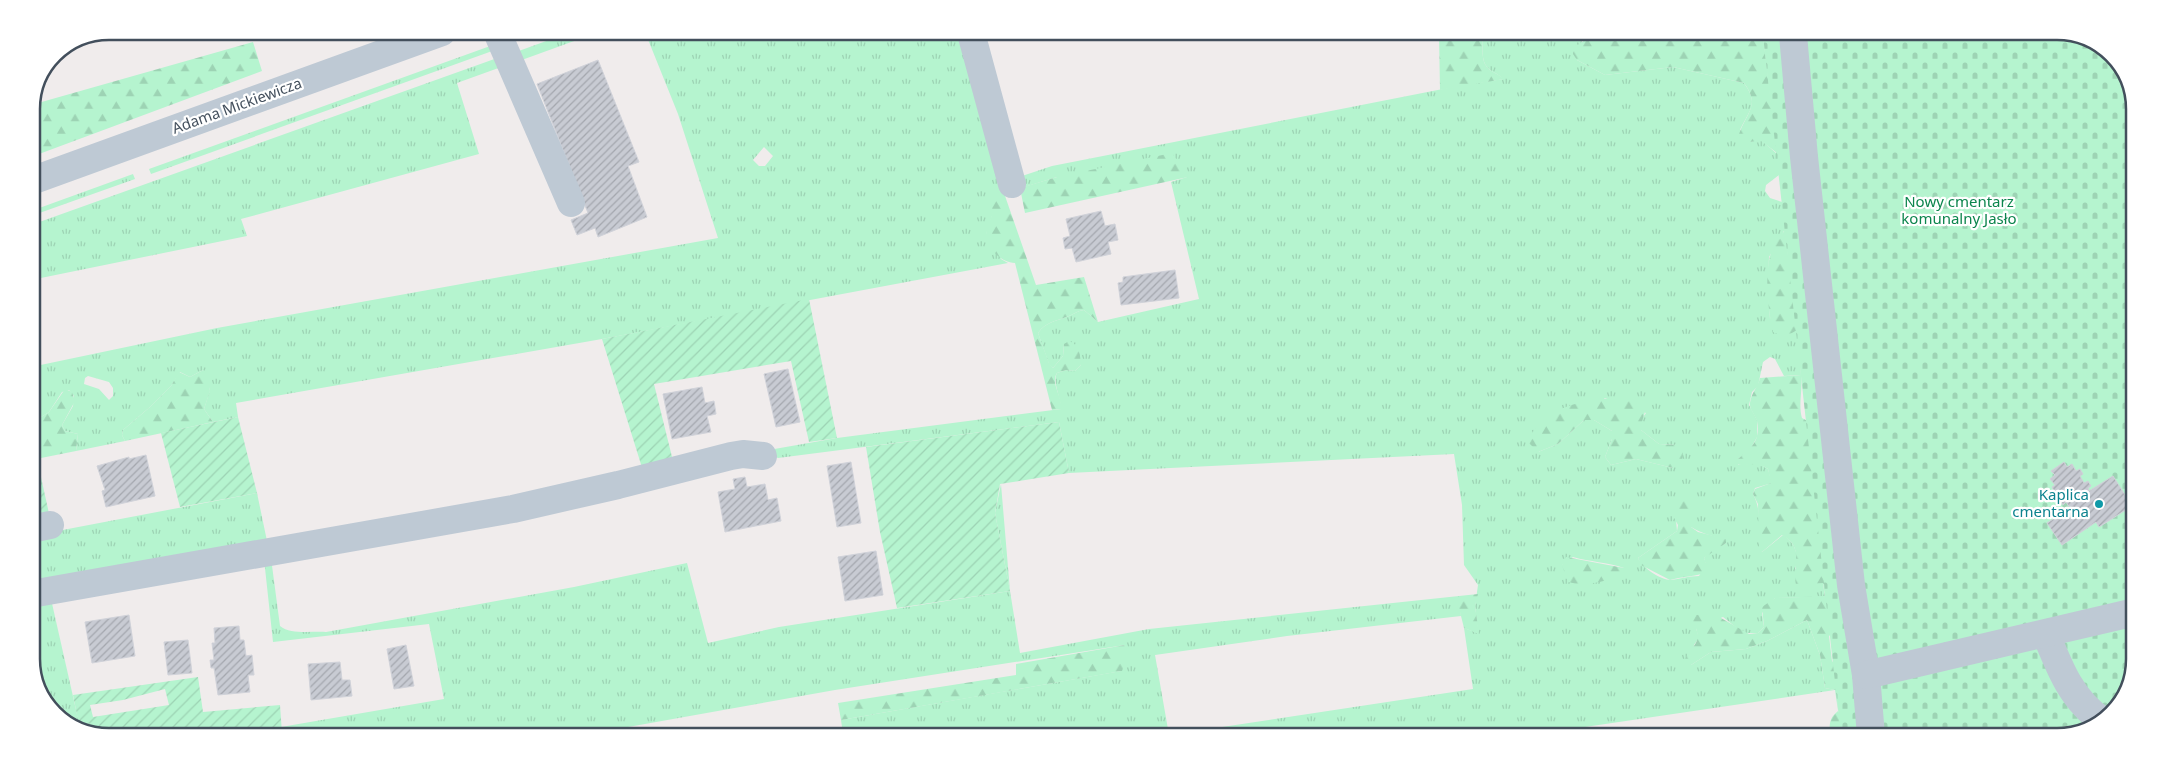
<svg xmlns="http://www.w3.org/2000/svg" width="2166" height="768" font-family="'Noto Sans',sans-serif">
  <style>
    .grass { fill: url(#grass-tufts); fill-rule: evenodd }
    .forest { fill: url(#forest-firs) }
    .cemetery { fill: url(#cemetery-stones) }
    .garden { fill: url(#garden-furrows); fill-rule: evenodd }
    .building { fill: url(#building-hatch); stroke: #d0d2d9 }
    .lines { fill: none; stroke-linecap: round; stroke-linejoin: round }
    .minor { stroke: #bec9d4; stroke-width: 28 }
    .culture-dot { fill: #0f9aa8; stroke: #fff; stroke-width: 2 }
    .labels { text-anchor: middle; stroke-width: 4.5; stroke-linejoin: round; paint-order: stroke }
    .street-label { font-size: 15px; fill: #434f5c; stroke: #fff }
    .park-label { font-size: 15px; fill: #0c854d; stroke: #fff }
    .culture-label { font-size: 15px; fill: #0d838f; stroke: #fff; text-anchor: end }
    .rim { fill: none; stroke: #434f5c; stroke-width: 2.5 }
  </style>
  <defs>
    <pattern id="grass-tufts" width="24" height="20" patternUnits="userSpaceOnUse" patternTransform="scale(1.25)"><rect width="24" height="20" fill="#b5f4cf"/><path d="M3 7l-1-3M5 7V3M7 7l1-3M15 17l-1-3M17 17v-4M19 17l1-3" fill="none" stroke="#9dd3b4"/></pattern>
    <pattern id="forest-firs" width="22" height="20" patternUnits="userSpaceOnUse" patternTransform="scale(1.25)"><rect width="22" height="20" fill="#b5f4cf"/><path d="M5 1l3.5 6h-7zM16 11l3.5 6h-7z" fill="#9dd3b4"/></pattern>
    <pattern id="cemetery-stones" width="16" height="16" patternUnits="userSpaceOnUse" patternTransform="scale(1.25)"><rect width="16" height="16" fill="#b5f4cf"/><path d="M2 7V4a2 2 0 0 1 4 0v3zM10 15v-3a2 2 0 0 1 4 0v3z" fill="#9dd3b4"/></pattern>
    <pattern id="garden-furrows" width="10" height="10" patternUnits="userSpaceOnUse" patternTransform="scale(1.25)"><rect width="10" height="10" fill="#b5f4cf"/><path d="M-1 1l2-2M0 10L10 0M9 11l2-2" fill="none" stroke="#9dd3b4"/></pattern>
    <pattern id="building-hatch" width="6" height="6" patternUnits="userSpaceOnUse" patternTransform="scale(1.25)"><rect width="6" height="6" fill="#c8cbd3"/><path d="M-1 1l2-2M0 6l6-6M5 7l2-2" fill="none" stroke="#a4a7ae"/></pattern>
  </defs>
  <rect width="100%" height="100%" fill="#f0ecec"/>
  <g class="grass">
    <path d="M571 32H599L519 61 516 52Z"/>
    <path d="M645 32 974 33 1016 178 1052 166 1458 86 1503 79C1499 74 1491 72 1487 67 1481 61 1483 46 1482 38L1475 34H1594L1582 41 1577 60 1605 75 1673 67 1744 83C1759 104 1750 109 1740 130L1750 142 1760 139 1776 153 1763 35H1780L1801 375 1784 376 1775 359 1770 357 1763 362 1758 386 1752 392 1749 405 1757 420V437L1750 450 1738 459V465L1758 463 1768 469 1772 483 1755 488 1753 494C1763 512 1757 532 1762 552L1783 535C1795 542 1800 556 1795 569L1823 583 1825 597 1775 598 1762 613 1764 627 1758 633H1743L1723 617 1696 628 1699 638 1694 645 1691 665 1711 652 1746 649 1767 641 1807 620 1820 655 1825 688 1835 690 1834 632 1838 711 1835 690 1524 736 843 734 841 720 1121 671 1125 645 835 690 589 734 282 733 281 727 444 699 429 624 273 642 264 559 271 558 280 626C291 635 312 631 326 632L574 587 687 563 708 643 779 627 1010 591 995 513 1001 484 1010 591 1020 653 1149 629 1459 596 1461 616 1287 636 1155 655 1169 735 1473 689 1464 628 1478 633 1475 606 1478 585 1464 565 1462 505 1454 454 1069 473 1059 422 778 458 763 451 837 438 1061 409C1061 397 1052 382 1057 373L1066 370 1075 371 1081 365 1064 344 1063 356 1053 368 1049 364 1038 333C1046 322 1054 322 1066 317 1073 315 1076 311 1084 310L1098 322 1199 299 1171 182 1187 177H1057L1004 193 994 210 986 234 1001 259 1008 263 602 339 236 403 238 417 213 422 204 409 210 390 203 370 190 377 180 372 171 386 150 407 123 430 122 435 125 441 76 451 78 434 65 431 62 425 73 406 74 396 69 390 62 392 49 412 38 419 31 418V367L217 328 718 238 678 114ZM764 147 773 156 765 166H759L753 160ZM1779 175 1786 177 1788 197 1782 202 1770 198 1765 191 1766 185ZM1784 231 1788 255 1770 319 1768 287 1769 257ZM88 376 109 382 113 388V396L109 400 99 389 84 384 85 378ZM1605 398 1646 413 1641 420V430L1659 444 1676 445 1673 468 1636 459 1611 465 1605 457 1612 439V431L1594 420H1584L1558 444 1538 452ZM1691 503V527C1703 535 1713 534 1726 543L1710 552 1704 558 1706 565 1699 576C1688 576 1680 579 1671 580 1660 580 1642 567 1638 558L1677 531 1676 520ZM1573 557C1590 562 1607 562 1624 568L1562 565Z"/>
    <path d="M493 45 495 50 151 174 149 169Z"/>
    <path d="M500 57 504 66 457 83 479 154 241 219 247 236 31 280V225Z"/>
    <path d="M133 174 135 179 31 216V211Z"/>
    <path d="M257 493 267 541 31 589V536Z"/>
    <path d="M31 599H51L79 723 75 727 47 707 31 665Z"/>
  </g>
  <g class="forest">
    <path d="M1439 34H1475L1482 38C1483 46 1481 61 1487 67 1491 72 1499 74 1504 79L1440 90Z"/>
    <path d="M1594 34 1763 35 1777 153 1760 140 1741 144 1738 138C1744 114 1762 107 1744 83L1673 67 1605 75 1577 60 1573 54V48Z"/>
    <path d="M253 42 262 71 31 157V105Z"/>
    <path d="M1172 153 1188 177 1025 213 1020 188 1057 177Z"/>
    <path d="M1004 193 1036 285 1084 277 1098 322 1084 310C1076 311 1073 315 1066 317 1054 322 1046 322 1038 333L1049 363 1053 368 1063 356 1064 344 1069 341C1080 345 1080 354 1081 365L1075 371 1066 370 1057 373C1050 384 1063 397 1061 409L1052 410 1015 263C1002 263 987 249 986 235 986 218 998 219 989 197Z"/>
    <path d="M1785 231 1788 255 1803 324C1794 334 1785 338 1773 332 1767 306 1760 247 1785 231Z"/>
    <path d="M203 370 208 372 210 391 204 409 213 422 125 441 122 435 123 430 150 407 171 386 179 372 190 377Z"/>
    <path d="M1801 375C1803 390 1798 404 1802 418L1815 425 1834 632 1829 636 1832 661 1847 679 1835 690 1825 688 1820 655 1807 620 1767 641 1746 649 1711 652 1691 665H1685L1684 662C1693 641 1704 645 1693 621L1696 615 1714 614 1749 634 1758 633 1764 627 1762 607 1775 598 1825 596 1823 583 1796 585C1792 566 1805 547 1782 535L1762 552 1759 549 1758 504 1753 494 1755 489 1771 483 1768 469C1752 459 1747 469 1734 463 1748 449 1761 445 1757 421 1755 415 1749 409 1750 403 1751 393 1758 387 1760 378Z"/>
    <path d="M65 389 72 392 75 401 62 425 65 431 78 434 76 451 31 460V418L38 419 49 412Z"/>
    <path d="M1644 397C1649 411 1641 417 1641 430L1659 444 1676 445 1683 453 1682 462 1673 468 1636 459 1611 465 1605 457 1612 439V431L1594 420H1584L1558 444 1538 452 1528 442C1545 398 1604 398 1644 397Z"/>
    <path d="M1688 498 1691 503V527L1698 532 1726 539V543L1704 558 1709 571C1696 577 1684 576 1670 580L1641 565 1638 558 1677 531 1678 525 1672 514C1674 504 1678 499 1688 498Z"/>
    <path d="M1566 557 1624 568V575C1606 581 1586 587 1568 582L1562 565Z"/>
    <path d="M1478 594 1475 606 1479 634 1464 628 1459 608V596Z"/>
    <path d="M1125 645 1129 653 1122 671 841 720 838 703 1016 675V664Z"/>
    <path d="M1838 711 1853 736H1830C1829 725 1829 718 1838 711Z"/>
  </g>
  <path class="cemetery" d="M1763 35H2082L2119 61 2135 103 2131 684 2104 721 2057 737 1841 736Z"/>
  <g class="garden">
    <path d="M809 299 837 438 809 442 791 361 654 384 674 465 644 474 602 339Z"/>
    <path d="M238 417 257 493 180 507 161 433Z"/>
    <path d="M1059 422 1069 473 1000 484 995 513 1010 591 897 608 880 532 866 447Z"/>
    <path d="M37 459 50 518 31 522V460Z"/>
    <path d="M198 677 203 712 280 705 282 733H84L80 730 73 695ZM165 689 169 705 93 717 90 705 123 700Z"/>
  </g>
  <g class="building">
    <path d="M598 60 639 162 628 166 647 217 598 237 595 228 577 235 571 220 588 213 537 84Z"/>
    <path d="M1101 211 1105 226 1115 224 1118 240 1108 242 1111 254 1076 262 1072 248 1065 249 1063 238 1070 236 1066 219Z"/>
    <path d="M1175 270 1179 298 1121 305 1118 283 1123 282V277Z"/>
    <path d="M788 369 800 422 776 427 764 374Z"/>
    <path d="M702 387 705 403 714 401 716 414 707 416 711 432 672 439 663 394Z"/>
    <path d="M146 455 155 496 106 507 102 491 105 490 97 466 129 457V459Z"/>
    <path d="M851 462 861 523 837 527 827 466Z"/>
    <path d="M2064 462 2067 467 2072 464 2076 471 2080 469 2083 474 2080 476 2084 483 2088 481 2091 486 2088 488 2089 491 2113 476 2132 506 2099 527 2096 522 2062 545 2047 523 2070 508 2066 502 2063 505 2060 500 2063 498 2058 491 2055 493 2052 487 2055 485 2050 479 2055 475 2051 471Z"/>
    <path d="M745 477 747 487 765 484 768 500 777 498 781 521 725 532 718 492 735 489 733 479Z"/>
    <path d="M876 551 883 595 845 601 838 557Z"/>
    <path d="M129 615 135 656 92 663 85 622Z"/>
    <path d="M239 626 240 640H244L246 656 252 655 254 675H248L250 692 218 695 214 668H211L210 660H214L212 643H215L214 628Z"/>
    <path d="M188 640 192 673 168 675 164 642Z"/>
    <path d="M406 645 414 686 394 689 387 649Z"/>
    <path d="M340 662 342 680H350L352 696 311 700 308 664Z"/>
  </g>
  <g class="lines">
    <g class="minor">
      <path d="M497 32 571 203"/>
      <path d="M971 33 1012 184"/>
      <path d="M1793 35 1804 157 1851 585 1866 675 1871 736"/>
      <path d="M31 181 442 32"/>
      <path d="M31 529 50 525"/>
      <path d="M31 594 513 509 618 485 731 456 743 454 763 456"/>
      <path d="M2046 634C2059 667 2072 701 2103 721"/>
      <path d="M1866 675 2131 613"/>
    </g>
  </g>
  <circle class="culture-dot" cx="2099" cy="504" r="5"/>
  <g class="labels">
    <g class="street-label">
      <text transform="translate(237 106) rotate(-20)" y="5">Adama Mickiewicza</text>
    </g>
    <g class="park-label">
      <text x="1959" y="207">Nowy cmentarz<tspan x="1959" dy="17">komunalny Jasło</tspan></text>
    </g>
    <g class="culture-label">
      <text x="2089" y="500">Kaplica<tspan x="2089" dy="17">cmentarna</tspan></text>
    </g>
  </g>
  <path d="M0 0H2166V768H0ZM109 40H2057A69 69 0 0 1 2126 109V659A69 69 0 0 1 2057 728H109A69 69 0 0 1 40 659V109A69 69 0 0 1 109 40Z" fill="#fff" fill-rule="evenodd"/>
  <path class="rim" d="M109 40H2057A69 69 0 0 1 2126 109V659A69 69 0 0 1 2057 728H109A69 69 0 0 1 40 659V109A69 69 0 0 1 109 40Z"/>
</svg>
